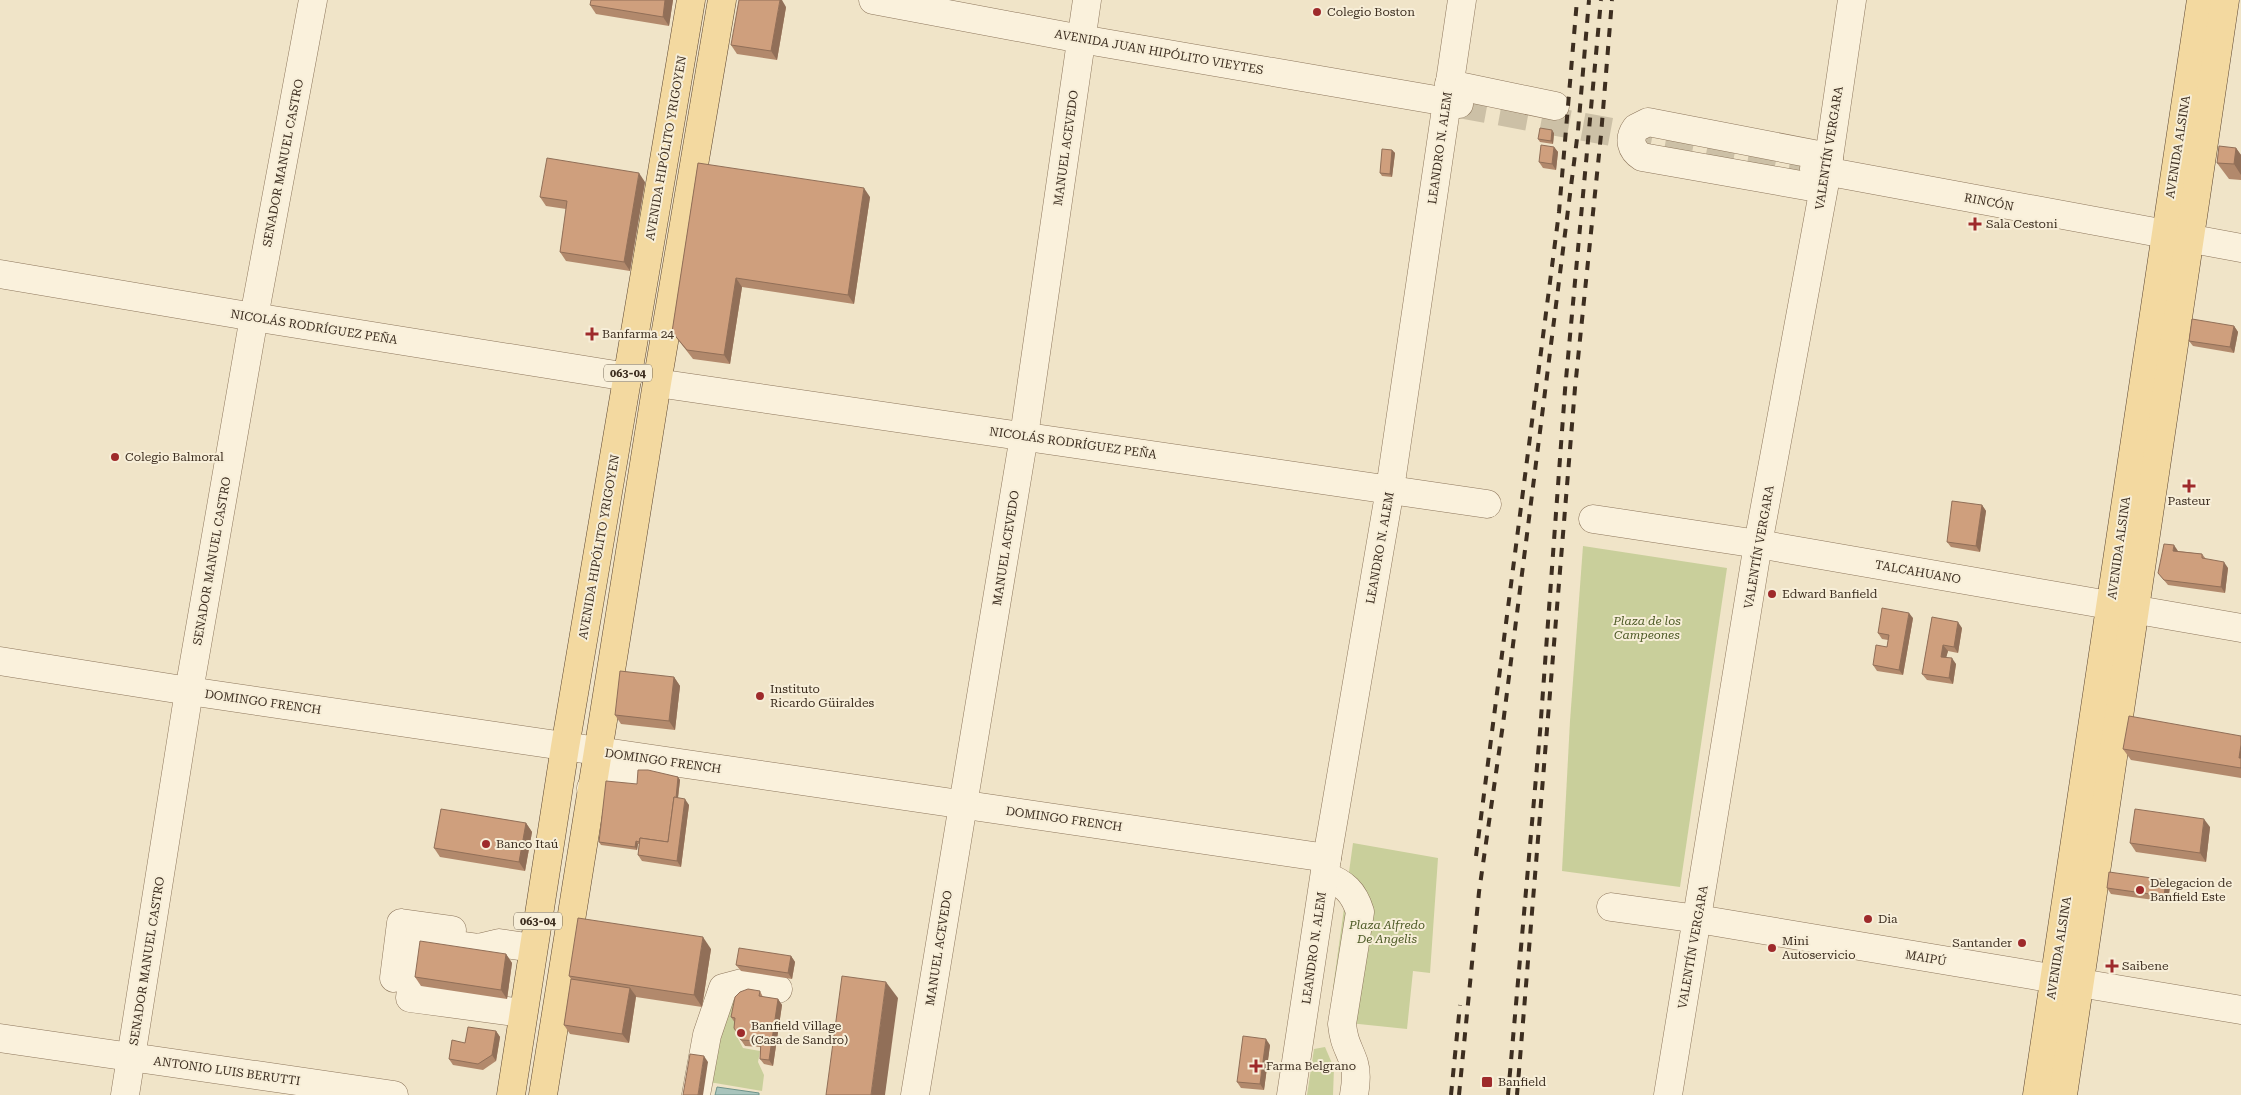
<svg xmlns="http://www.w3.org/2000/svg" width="2241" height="1095" font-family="'Roboto Serif',serif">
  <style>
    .green { fill: #c9cf9b }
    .water { fill: #a9c4bc; stroke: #6f938a }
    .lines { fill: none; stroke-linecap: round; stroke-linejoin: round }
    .minor-tunnel { stroke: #ccc0a6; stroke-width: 28; stroke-dasharray: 28 14; stroke-linecap: butt }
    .minor-casing { stroke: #8d765c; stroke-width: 29 }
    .major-casing { stroke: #5b4430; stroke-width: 29 }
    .minor { stroke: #faf1dc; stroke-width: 28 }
    .major { stroke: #f3d9a0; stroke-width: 28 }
    .rail { stroke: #3d2e20; stroke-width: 4; stroke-dasharray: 9 9; stroke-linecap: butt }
    .wall { fill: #b2896c }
    .shaded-wall { fill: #916f58 }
    .building { fill: #cf9f7d; stroke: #916f58 }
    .poi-dot { fill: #9e2a2b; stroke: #f7eed8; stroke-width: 2 }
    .labels { text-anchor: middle; stroke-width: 4; stroke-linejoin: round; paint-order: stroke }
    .shield { fill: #f7eed8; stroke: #756857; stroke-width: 1 }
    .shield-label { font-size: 11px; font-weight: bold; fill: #3d2e20 }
    .poi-label { font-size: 12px; fill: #3d2e20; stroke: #f7eed8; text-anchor: start }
    .street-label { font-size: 12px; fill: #3d2e20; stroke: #f7eed8 }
    .park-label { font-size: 12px; font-style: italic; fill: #4d5a26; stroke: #f7eed8 }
  </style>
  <rect width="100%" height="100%" fill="#f0e4c8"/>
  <g class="green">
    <path d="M1583 546 1727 568 1680 887 1562 871 1570 721Z"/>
    <path d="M1353 843 1438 858 1430 973 1413 971 1407 1029 1349 1023 1333 988Z"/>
    <path d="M723 988 752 995 735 1033 743 1048 760 1051 758 1062 764 1075 762 1091 715 1083 705 1084Z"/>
    <path d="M1325 1047 1334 1068 1333 1095H1307L1314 1049Z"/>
  </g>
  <path class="water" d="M717 1087 759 1093V1095H715Z"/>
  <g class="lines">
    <path class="minor-tunnel" d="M1459 104 1814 169"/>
    <defs>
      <g id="minor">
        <path d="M873 0 1081 39 1459 104"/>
        <path d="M1449 84 1555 106"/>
        <path d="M1814 169 2241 248"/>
        <path d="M1823 189 1642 157C1631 150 1628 139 1636 128L1648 122 1829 157"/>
        <path d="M0 274 254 317 628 377"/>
        <path d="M657 383 1487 504"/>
        <path d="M1593 519 1758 544 2241 628"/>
        <path d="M0 661 189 691 1327 858"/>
        <path d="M591 788 641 767H651"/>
        <path d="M1325 876C1344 883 1354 892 1360 912L1342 1024C1344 1043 1348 1046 1354 1063 1357 1073 1356 1084 1354 1095"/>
        <path d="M1611 907 1698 919 2241 1010"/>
        <path d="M394 978 401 923 452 930"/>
        <path d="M523 1013 410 998 416 949 418 943 424 941 478 948 499 943 533 948"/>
        <path d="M0 1038 394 1095"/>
        <path d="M125 1095 189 691 254 317 313 0"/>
        <path d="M696 1095 707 1035 723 988 742 983 778 989"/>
        <path d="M915 1095 1024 436 1087 0"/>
        <path d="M1291 1095 1327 858 1390 489 1462 0"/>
        <path d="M1668 1095 1758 544 1827 171 1852 0"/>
      </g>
      <g id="major">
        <path d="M511 1095 565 747 691 0"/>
        <path d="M543 1095 657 383 722 0"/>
        <path d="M2037 1095 2201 0"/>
        <path d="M2063 1095 2225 0"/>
      </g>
    </defs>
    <use href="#minor" class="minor-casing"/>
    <use href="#major" class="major-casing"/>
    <use href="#minor" class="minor"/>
    <use href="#major" class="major"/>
    <g class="rail">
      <path d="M1476 856 1559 212 1577 0"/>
      <path d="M1451 1095 1460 1005"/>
      <path d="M1459 1095 1479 892 1503 724 1578 131 1589 0"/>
      <path d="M1508 1095 1540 732 1565 390 1601 0"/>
      <path d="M1517 1095 1575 388 1601 135 1612 0"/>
    </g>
  </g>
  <g class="wall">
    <path d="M673 0 669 26 596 14 590 5Z"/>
    <path d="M786 7 777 60 737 54 731 45Z"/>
    <path d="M1554 133 1553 144 1540 142 1538 139Z"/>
    <path d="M1554 147 1558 152 1556 170 1543 168 1539 162Z"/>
    <path d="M2236 148 2241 155V180L2229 179 2217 163Z"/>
    <path d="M1392 150 1395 153 1392 177 1382 176 1380 173Z"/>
    <path d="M698 163 870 197 854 304 742 287 730 364 693 359 672 332Z"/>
    <path d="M645 182 630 271 566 261 560 252 566 209 546 206 540 197Z"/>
    <path d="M2234 326 2238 332 2234 353 2193 346 2189 341Z"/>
    <path d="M1982 505 1986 511 1980 552 1951 547 1947 542Z"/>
    <path d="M2178 551 2202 554 2206 559 2228 568 2225 593 2168 585 2158 573Z"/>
    <path d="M1932 617 1962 628 1958 653 1948 651 1946 657 1956 664 1953 684 1927 680 1922 674Z"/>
    <path d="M1913 618 1903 675 1877 671 1873 665 1887 647 1888 640 1882 639 1878 633Z"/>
    <path d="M674 677 680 686 675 730 621 724 615 715Z"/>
    <path d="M2241 736V778L2131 760 2123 749Z"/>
    <path d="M678 777 680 780 678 798 689 805 681 867 642 861 638 855 639 844H638L637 850 601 845 599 842 637 784Z"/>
    <path d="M526 823 532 832 525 871 440 857 434 848Z"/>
    <path d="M2210 827 2206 862 2136 852 2130 843Z"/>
    <path d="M2170 886 2168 902 2111 894 2107 888Z"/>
    <path d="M711 949 702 1007 636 997 629 1043 570 1034 564 1025 571 979 569 976Z"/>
    <path d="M506 954 512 963 507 999 421 986 415 977Z"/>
    <path d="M791 956 795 962 792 979 741 971 736 965Z"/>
    <path d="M760 991 763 997 778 999 782 1005 773 1066 764 1064 760 1059V1047L745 1046 741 1040 735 1023 731 1017Z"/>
    <path d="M496 1031 500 1037 496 1061 483 1070 453 1065 449 1059 465 1043Z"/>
    <path d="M1270 1045 1264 1090 1241 1088 1237 1082Z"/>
  </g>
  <g class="shaded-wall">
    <path d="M665 0H673L669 26 663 17Z"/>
    <path d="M780 0H782L786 7 777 60 771 51Z"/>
    <path d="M1552 130 1554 133 1553 144 1551 141Z"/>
    <path d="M1554 147 1558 152 1556 170 1552 164Z"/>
    <path d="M2236 148 2241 155V175L2234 164Z"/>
    <path d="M1392 150 1395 153 1392 177 1390 174Z"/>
    <path d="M639 173 645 182 630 271 624 262Z"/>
    <path d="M864 188 870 197 854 304 848 295Z"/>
    <path d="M736 278 742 287 730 364 724 355Z"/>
    <path d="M2234 326 2238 332 2234 353 2230 347Z"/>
    <path d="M1982 505 1986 511 1980 552 1976 546Z"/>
    <path d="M2174 545 2178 551 2177 557 2173 551Z"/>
    <path d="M2224 562 2228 568 2225 593 2221 587Z"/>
    <path d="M1909 613 1913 618 1903 675 1899 670Z"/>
    <path d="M1958 622 1962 628 1958 653 1954 647Z"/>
    <path d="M1943 645 1948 651 1945 662 1941 657Z"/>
    <path d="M1952 658 1956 664 1953 684 1949 678Z"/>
    <path d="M674 677 680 686 675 730 669 721Z"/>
    <path d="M2241 745V761L2239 758Z"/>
    <path d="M678 777 680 780 672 848 670 845Z"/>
    <path d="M685 799 689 805 681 867 677 861Z"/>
    <path d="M2204 819 2210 827 2206 862 2200 853Z"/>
    <path d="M526 823 532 832 525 871 519 862Z"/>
    <path d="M636 841 638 844 637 850 635 847Z"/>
    <path d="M2166 880 2170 886 2168 902 2164 896Z"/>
    <path d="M703 937 711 949 702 1007 694 995Z"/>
    <path d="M506 954 512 963 507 999 501 990Z"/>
    <path d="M791 956 795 962 792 979 788 973Z"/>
    <path d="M886 982 898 998 885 1095H871Z"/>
    <path d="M630 988 636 996 629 1043 622 1034Z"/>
    <path d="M778 999 782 1005 773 1066 769 1060Z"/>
    <path d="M496 1031 500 1037 496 1061 492 1055Z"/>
    <path d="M1266 1039 1270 1045 1264 1090 1260 1084Z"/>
    <path d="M704 1056 708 1062 703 1095H698Z"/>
  </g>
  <g class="building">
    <path d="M591 0H665L663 17 590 5Z"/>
    <path d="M739 0H780L771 51 731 45Z"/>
    <path d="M1540 128 1552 130 1551 141 1538 139Z"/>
    <path d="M1541 145 1554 147 1552 164 1539 162Z"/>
    <path d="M2219 146 2236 148 2234 164 2217 163Z"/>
    <path d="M1382 149 1392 150 1390 174 1380 173Z"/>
    <path d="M547 158 639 173 624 262 560 252 567 201 540 197Z"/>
    <path d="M698 163 864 188 848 295 736 278 724 355 687 350 672 332Z"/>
    <path d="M2192 319 2234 326 2230 347 2189 341Z"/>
    <path d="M1952 501 1982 505 1976 546 1947 542Z"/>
    <path d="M2164 544 2174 545 2173 551 2202 554V558L2224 562 2221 587 2164 580 2158 573Z"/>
    <path d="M1882 608 1909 613 1899 670 1873 665 1876 645 1887 647 1889 635 1878 633Z"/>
    <path d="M1932 617 1958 622 1954 647 1943 645 1941 657 1952 658 1949 678 1922 674Z"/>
    <path d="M620 671 674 677 669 721 615 715Z"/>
    <path d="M2129 716 2241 736V745L2239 758H2241V768L2123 749Z"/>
    <path d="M638 770H648L678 777 676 798 674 797 668 842 640 838 639 842 636 841 635 847 599 842 606 781 637 784Z"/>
    <path d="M674 797 685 799 677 861 638 855 640 838 668 842Z"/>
    <path d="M441 809 526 823 519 862 434 848Z"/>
    <path d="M2135 809 2204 819 2200 853 2130 843Z"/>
    <path d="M2109 872 2166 880 2164 896 2107 888Z"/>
    <path d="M578 918 703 937 694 995 569 976Z"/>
    <path d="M420 941 506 954 501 990 415 977Z"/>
    <path d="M739 948 791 956 788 973 736 965Z"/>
    <path d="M842 976 886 982 871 1095H826Z"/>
    <path d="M571 979 630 988 622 1034 564 1025Z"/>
    <path d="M748 989 760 991 759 996 778 999 769 1060 760 1059 761 1041 741 1040 734 1028 735 1018 731 1017 735 997 740 992Z"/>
    <path d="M468 1027 496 1031 492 1055 478 1064 449 1059 452 1040 465 1043Z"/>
    <path d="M1243 1036 1266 1039 1260 1084 1237 1082Z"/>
    <path d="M690 1054 704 1056 698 1095H683Z"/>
  </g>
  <g class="poi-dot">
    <circle cx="1317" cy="12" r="5"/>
    <path d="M1972.5 216.5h5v5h5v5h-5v5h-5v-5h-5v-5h5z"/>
    <path d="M589.5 326.5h5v5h5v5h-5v5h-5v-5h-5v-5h5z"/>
    <circle cx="115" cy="457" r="5"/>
    <path d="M2186.5 478.5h5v5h5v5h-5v5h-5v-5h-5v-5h5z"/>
    <circle cx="1772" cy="594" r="5"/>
    <circle cx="760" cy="696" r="5"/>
    <circle cx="486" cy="844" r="5"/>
    <circle cx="2140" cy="890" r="5"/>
    <circle cx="1868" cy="919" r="5"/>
    <circle cx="2022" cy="943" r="5"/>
    <circle cx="1772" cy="948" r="5"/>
    <path d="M2109.5 958.5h5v5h5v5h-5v5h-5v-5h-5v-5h5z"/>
    <circle cx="741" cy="1033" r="5"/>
    <path d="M1253.5 1058.5h5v5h5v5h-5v5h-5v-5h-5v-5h5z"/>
    <rect x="1481" y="1076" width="12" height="12" rx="2.5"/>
  </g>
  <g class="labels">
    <g class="shield">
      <rect x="604" y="364.5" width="48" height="17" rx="4"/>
      <rect x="514" y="912.5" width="48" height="17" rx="4"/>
    </g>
    <g class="shield-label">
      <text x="628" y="377">063-04</text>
      <text x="538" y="925">063-04</text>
    </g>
    <g class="poi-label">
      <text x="1327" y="16">Colegio Boston</text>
      <text x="1986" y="228">Sala Cestoni</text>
      <text x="602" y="338">Banfarma 24</text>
      <text x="125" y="461">Colegio Balmoral</text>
      <text x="2189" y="505" text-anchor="middle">Pasteur</text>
      <text x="1782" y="598">Edward Banfield</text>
      <text x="770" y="693">Instituto<tspan x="770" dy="14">Ricardo Güiraldes</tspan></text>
      <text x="496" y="848">Banco Itaú</text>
      <text x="2150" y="887">Delegacion de<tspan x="2150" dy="14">Banfield Este</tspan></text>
      <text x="1878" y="923">Dia</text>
      <text x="1782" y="945">Mini<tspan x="1782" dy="14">Autoservicio</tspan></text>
      <text x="2012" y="947" text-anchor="end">Santander</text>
      <text x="2122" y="970">Saibene</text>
      <text x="751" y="1030">Banfield Village<tspan x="751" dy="14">(Casa de Sandro)</tspan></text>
      <text x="1266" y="1070">Farma Belgrano</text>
      <text x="1498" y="1086">Banfield</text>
    </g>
    <g class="street-label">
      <text transform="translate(1159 52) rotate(10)" y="4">AVENIDA JUAN HIPÓLITO VIEYTES</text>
      <text transform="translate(2178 147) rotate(-81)" y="4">AVENIDA ALSINA</text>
      <text transform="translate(666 148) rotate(-80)" y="4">AVENIDA HIPÓLITO YRIGOYEN</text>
      <text transform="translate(1066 148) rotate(-82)" y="4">MANUEL ACEVEDO</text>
      <text transform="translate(1440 148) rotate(-82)" y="4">LEANDRO N. ALEM</text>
      <text transform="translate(1829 148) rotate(-81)" y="4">VALENTÍN VERGARA</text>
      <text transform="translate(283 163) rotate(-79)" y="4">SENADOR MANUEL CASTRO</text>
      <text transform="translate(1989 202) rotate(11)" y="4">RINCÓN</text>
      <text transform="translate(314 327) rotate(9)" y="4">NICOLÁS RODRÍGUEZ PEÑA</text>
      <text transform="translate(1073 443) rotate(8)" y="4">NICOLÁS RODRÍGUEZ PEÑA</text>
      <text transform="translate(599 547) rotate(-80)" y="4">AVENIDA HIPÓLITO YRIGOYEN</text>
      <text transform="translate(1759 547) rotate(-80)" y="4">VALENTÍN VERGARA</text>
      <text transform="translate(1006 548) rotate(-81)" y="4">MANUEL ACEVEDO</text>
      <text transform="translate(1380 548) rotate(-80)" y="4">LEANDRO N. ALEM</text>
      <text transform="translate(2119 548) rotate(-82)" y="4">AVENIDA ALSINA</text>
      <text transform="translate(212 561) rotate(-80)" y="4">SENADOR MANUEL CASTRO</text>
      <text transform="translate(1918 572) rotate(10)" y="4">TALCAHUANO</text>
      <text transform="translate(263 702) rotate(8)" y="4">DOMINGO FRENCH</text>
      <text transform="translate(663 761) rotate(8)" y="4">DOMINGO FRENCH</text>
      <text transform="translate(1064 819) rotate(8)" y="4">DOMINGO FRENCH</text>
      <text transform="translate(1693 947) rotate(-80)" y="4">VALENTÍN VERGARA</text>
      <text transform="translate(939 948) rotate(-81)" y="4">MANUEL ACEVEDO</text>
      <text transform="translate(1314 948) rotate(-82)" y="4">LEANDRO N. ALEM</text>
      <text transform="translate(2059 948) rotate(-81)" y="4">AVENIDA ALSINA</text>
      <text transform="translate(1926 958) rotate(10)" y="4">MAIPÚ</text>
      <text transform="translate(147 961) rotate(-81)" y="4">SENADOR MANUEL CASTRO</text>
      <text transform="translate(227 1071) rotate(8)" y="4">ANTONIO LUIS BERUTTI</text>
    </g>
    <g class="park-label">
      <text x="1647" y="625">Plaza de los<tspan x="1647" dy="14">Campeones</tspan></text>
      <text x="1387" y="929">Plaza Alfredo<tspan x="1387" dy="14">De Angelis</tspan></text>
    </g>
  </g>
</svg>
